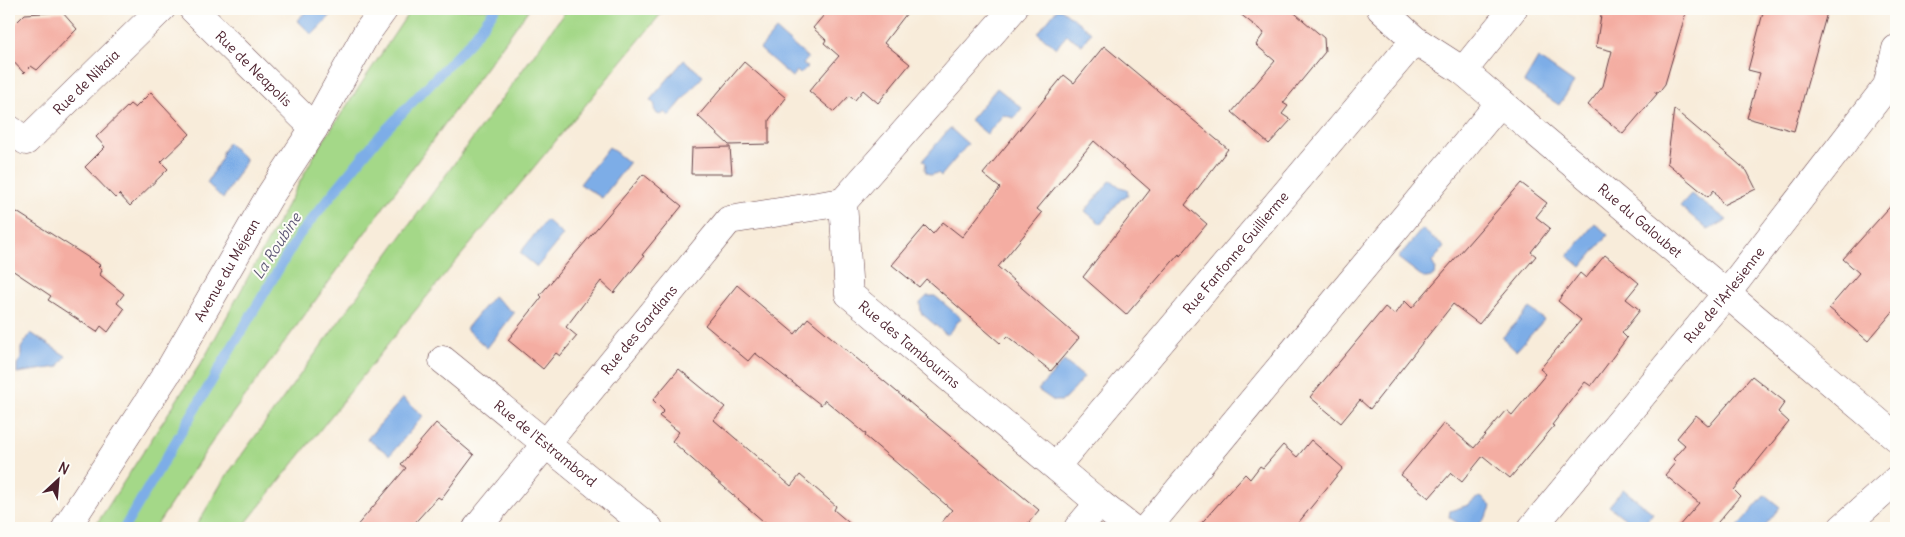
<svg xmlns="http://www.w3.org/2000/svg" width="1905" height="537" font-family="Delius,sans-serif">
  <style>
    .green { fill: #a4d888; stroke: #777c5a }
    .water { fill: #7dade7; stroke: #646689 }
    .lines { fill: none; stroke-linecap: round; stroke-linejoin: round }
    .stream { stroke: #7dade7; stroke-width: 10 }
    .building { fill: #f4ada2 }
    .street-casing { stroke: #643e45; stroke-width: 29 }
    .street { stroke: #fff; stroke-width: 28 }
    .labels { text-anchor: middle; stroke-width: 4; stroke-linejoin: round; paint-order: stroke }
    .street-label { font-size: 14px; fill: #4a1f2b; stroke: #fdfcf7 }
    .water-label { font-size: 15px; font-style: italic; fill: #5e5876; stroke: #fdfcf7 }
  </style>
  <rect width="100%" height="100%" fill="#fdfcf7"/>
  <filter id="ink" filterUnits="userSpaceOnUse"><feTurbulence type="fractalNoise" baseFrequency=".02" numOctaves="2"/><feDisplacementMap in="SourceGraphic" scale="10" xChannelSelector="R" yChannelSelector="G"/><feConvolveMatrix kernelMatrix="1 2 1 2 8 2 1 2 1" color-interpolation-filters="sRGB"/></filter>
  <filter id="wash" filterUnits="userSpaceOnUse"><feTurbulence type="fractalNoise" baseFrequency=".0096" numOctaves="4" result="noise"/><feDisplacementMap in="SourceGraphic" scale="20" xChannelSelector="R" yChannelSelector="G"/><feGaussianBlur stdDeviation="1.12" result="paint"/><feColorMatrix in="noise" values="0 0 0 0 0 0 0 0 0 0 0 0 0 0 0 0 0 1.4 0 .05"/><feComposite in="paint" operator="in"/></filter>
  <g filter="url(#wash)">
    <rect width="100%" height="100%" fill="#f8ecda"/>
    <g class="green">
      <path d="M411 9H529L216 436 155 528H94L206 355 316 152Z"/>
      <path d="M567 9H665L405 323 242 528H195L224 479Z"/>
    </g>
    <g class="water">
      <path d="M309 9H337L312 35 297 20Z"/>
      <path d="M1057 9H1061L1091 32 1082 45 1067 35 1056 48 1038 33Z"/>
      <path d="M776 30 808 58 803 64 807 67 800 74 797 71 792 77 760 49Z"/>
      <path d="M1538 58 1574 83 1559 105 1524 82Z"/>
      <path d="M684 60 703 76 669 116 665 112 661 115 657 114 654 109 655 105 650 100Z"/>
      <path d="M997 88 1022 108 1014 118 1003 115 987 134 970 120Z"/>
      <path d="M950 128 968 144 941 176 938 173 931 175 926 172 925 169 926 163 923 160Z"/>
      <path d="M228 142 246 160 223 199 207 183 222 157V153Z"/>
      <path d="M609 147 629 163 602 198 580 184Z"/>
      <path d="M1111 180 1120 187 1127 189 1128 194 1125 198 1121 199 1101 224 1085 211Z"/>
      <path d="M1691 194 1727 220 1708 230 1680 206Z"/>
      <path d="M546 220 563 235 537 267 520 253Z"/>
      <path d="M1595 223 1608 235 1581 267 1568 256Z"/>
      <path d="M1422 229 1444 247 1432 262 1436 270C1434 277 1430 278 1424 278L1398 258Z"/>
      <path d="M493 296 514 313 487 348 466 329Z"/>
      <path d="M927 296H935L961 318 947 335 921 313 920 303Z"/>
      <path d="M1530 308 1544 320 1516 351 1502 338Z"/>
      <path d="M31 333 66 356 58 367 17 373V364L21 359V348Z"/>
      <path d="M1064 361 1084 377 1066 398 1062 401H1054L1038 390Z"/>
      <path d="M403 398 423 416 390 455 367 439Z"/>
      <path d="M1623 489 1653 513 1641 528H1637L1609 506Z"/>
      <path d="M1765 495 1780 507 1763 528H1737Z"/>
      <path d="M1481 497 1491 506C1484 529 1467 532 1449 517L1450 511 1468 505 1475 499Z"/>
    </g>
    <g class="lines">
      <path class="stream" d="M124 528 299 235 377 139 470 42 495 9"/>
    </g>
    <g id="blocks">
      <g class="building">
        <path d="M829 9H910L884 43 910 64 878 103 863 90 855 100 849 96 834 112 809 91 839 56 824 43 826 40 813 28Z"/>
        <path d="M1234 9H1290L1324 38 1325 52 1283 103 1288 106 1282 114 1291 120 1269 144 1232 112 1275 61 1256 45 1264 33Z"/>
        <path d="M1602 9H1687L1665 84 1658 93 1654 92 1657 94 1623 134 1588 105 1603 86 1612 51 1596 47Z"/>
        <path d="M1764 9H1828L1794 131 1747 118 1760 73 1748 70Z"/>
        <path d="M62 12 77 29 37 70 31 66 24 73 9 57V30L25 14Z"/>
        <path d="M1104 46 1228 149 1185 205 1207 224 1180 256 1179 254 1126 315 1083 277 1150 190 1094 141 1037 209 1042 213 998 267 1079 338 1051 371 1007 336 1000 343 926 279 919 287 892 265 925 226 933 234 943 222 962 237 1000 188 983 174 1064 75 1074 83Z"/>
        <path d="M744 62 786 98 769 120V144L729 145 698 116Z"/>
        <path d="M151 92 190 134 161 162 168 169 130 206 119 194 115 198 85 167 105 147 96 137 130 104 135 108Z"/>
        <path d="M1674 109 1747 171 1756 189 1723 205 1714 190 1708 197 1667 163Z"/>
        <path d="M730 147 732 174H691L692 148Z"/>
        <path d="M643 174 682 206 642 255 644 256 614 293 601 281 566 327 577 336 560 356 556 353 543 369 508 340 542 297 540 295Z"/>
        <path d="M1521 183 1547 203 1536 217 1550 228 1531 252 1536 256 1479 324 1453 304 1370 409 1360 400 1341 423 1310 397 1385 307 1395 315 1405 301 1412 308Z"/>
        <path d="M1896 200V308L1868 341 1829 308 1859 273 1843 259Z"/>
        <path d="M9 207 100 265 98 267 102 270 100 275 124 294 117 303 124 309 108 332 101 326 97 332 48 300 51 296 9 268Z"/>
        <path d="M1605 255 1639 283 1626 299 1640 310 1622 333 1627 338 1591 386 1585 382 1552 425 1554 426 1510 478 1483 456 1462 482 1451 473 1429 498 1401 475 1444 423 1474 448 1506 410 1512 415 1546 374 1540 369 1581 320 1558 301 1580 273 1586 278Z"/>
        <path d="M737 285 795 334 808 318 1039 510 1024 528H937L952 510 865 436 866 434 825 400 821 405 755 353 748 361 705 325Z"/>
        <path d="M679 369 725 407 714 420 791 486 800 475 836 506 834 510 855 528H771L685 453 672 441 679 432 659 416 664 411 653 400Z"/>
        <path d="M1752 376 1785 402 1778 412 1789 422 1734 490 1740 496 1713 528H1677L1699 503 1665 475 1676 462 1673 459 1685 445 1677 438 1696 415 1709 426Z"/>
        <path d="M436 423 474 455 441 499 438 497 410 528H355L406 468 401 464Z"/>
        <path d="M1311 440 1343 468 1294 528H1197L1245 474 1250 479 1260 466 1263 468 1283 445 1297 457Z"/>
      </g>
    </g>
  </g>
  <g filter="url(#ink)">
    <use href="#blocks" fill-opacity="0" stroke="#643e45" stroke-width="1"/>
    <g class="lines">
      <defs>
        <g id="street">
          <path id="s1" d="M193 9 314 128"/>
          <path id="s2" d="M1013 9 843 202 849 294 1099 503 1131 528"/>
          <path id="s3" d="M1381 9 1415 40 1463 71 1896 437"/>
          <path d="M1463 71 1513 9"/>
          <path id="s4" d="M9 129 26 141 161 9"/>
          <path id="s5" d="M443 360 649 528"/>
          <path id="s6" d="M1056 466 1415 40"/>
          <path id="s7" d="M66 528 171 367 269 197 314 128 366 34 384 9"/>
          <path id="s8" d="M477 528 729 220 843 202"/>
          <path d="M1078 528 1099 503"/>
          <path d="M1147 528 1499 104"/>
          <path id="s9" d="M1532 528 1727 293 1887 86 1896 49"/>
          <path d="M1842 528 1896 480"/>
        </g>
      </defs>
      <use href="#street" class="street-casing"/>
      <use href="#street" class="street"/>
    </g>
  </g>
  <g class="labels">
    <g class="street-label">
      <text dy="5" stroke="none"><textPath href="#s1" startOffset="85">Rue de Neapolis</textPath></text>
      <text dy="5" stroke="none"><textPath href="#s4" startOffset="105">Rue de Nikaia</textPath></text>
      <text dy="5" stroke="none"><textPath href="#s3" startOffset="335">Rue du Galoubet</textPath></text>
      <text dy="5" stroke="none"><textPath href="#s6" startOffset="279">Rue Fanfonne Guillierme</textPath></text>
      <text dy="5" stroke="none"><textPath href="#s7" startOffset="304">Avenue du Méjean</textPath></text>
      <text dy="5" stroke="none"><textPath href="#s9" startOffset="302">Rue de l'Arlesienne</textPath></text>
      <text dy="5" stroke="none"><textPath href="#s8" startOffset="256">Rue des Gardians</textPath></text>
      <text dy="5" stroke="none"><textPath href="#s2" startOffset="428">Rue des Tambourins</textPath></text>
      <text dy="5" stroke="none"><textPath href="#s5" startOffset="132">Rue de l'Estrambord</textPath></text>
    </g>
    <g class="water-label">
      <text transform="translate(277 246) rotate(-57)" y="5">La Roubine</text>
    </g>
  </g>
  <rect width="1905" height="537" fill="none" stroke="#fdfcf7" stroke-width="30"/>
  <g transform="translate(58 480) rotate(26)" stroke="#fdfcf7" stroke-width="4" paint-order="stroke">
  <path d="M0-4L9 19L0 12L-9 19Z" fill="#4a1f2b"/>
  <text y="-8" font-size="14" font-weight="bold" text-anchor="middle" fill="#4a1f2b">N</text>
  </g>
</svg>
